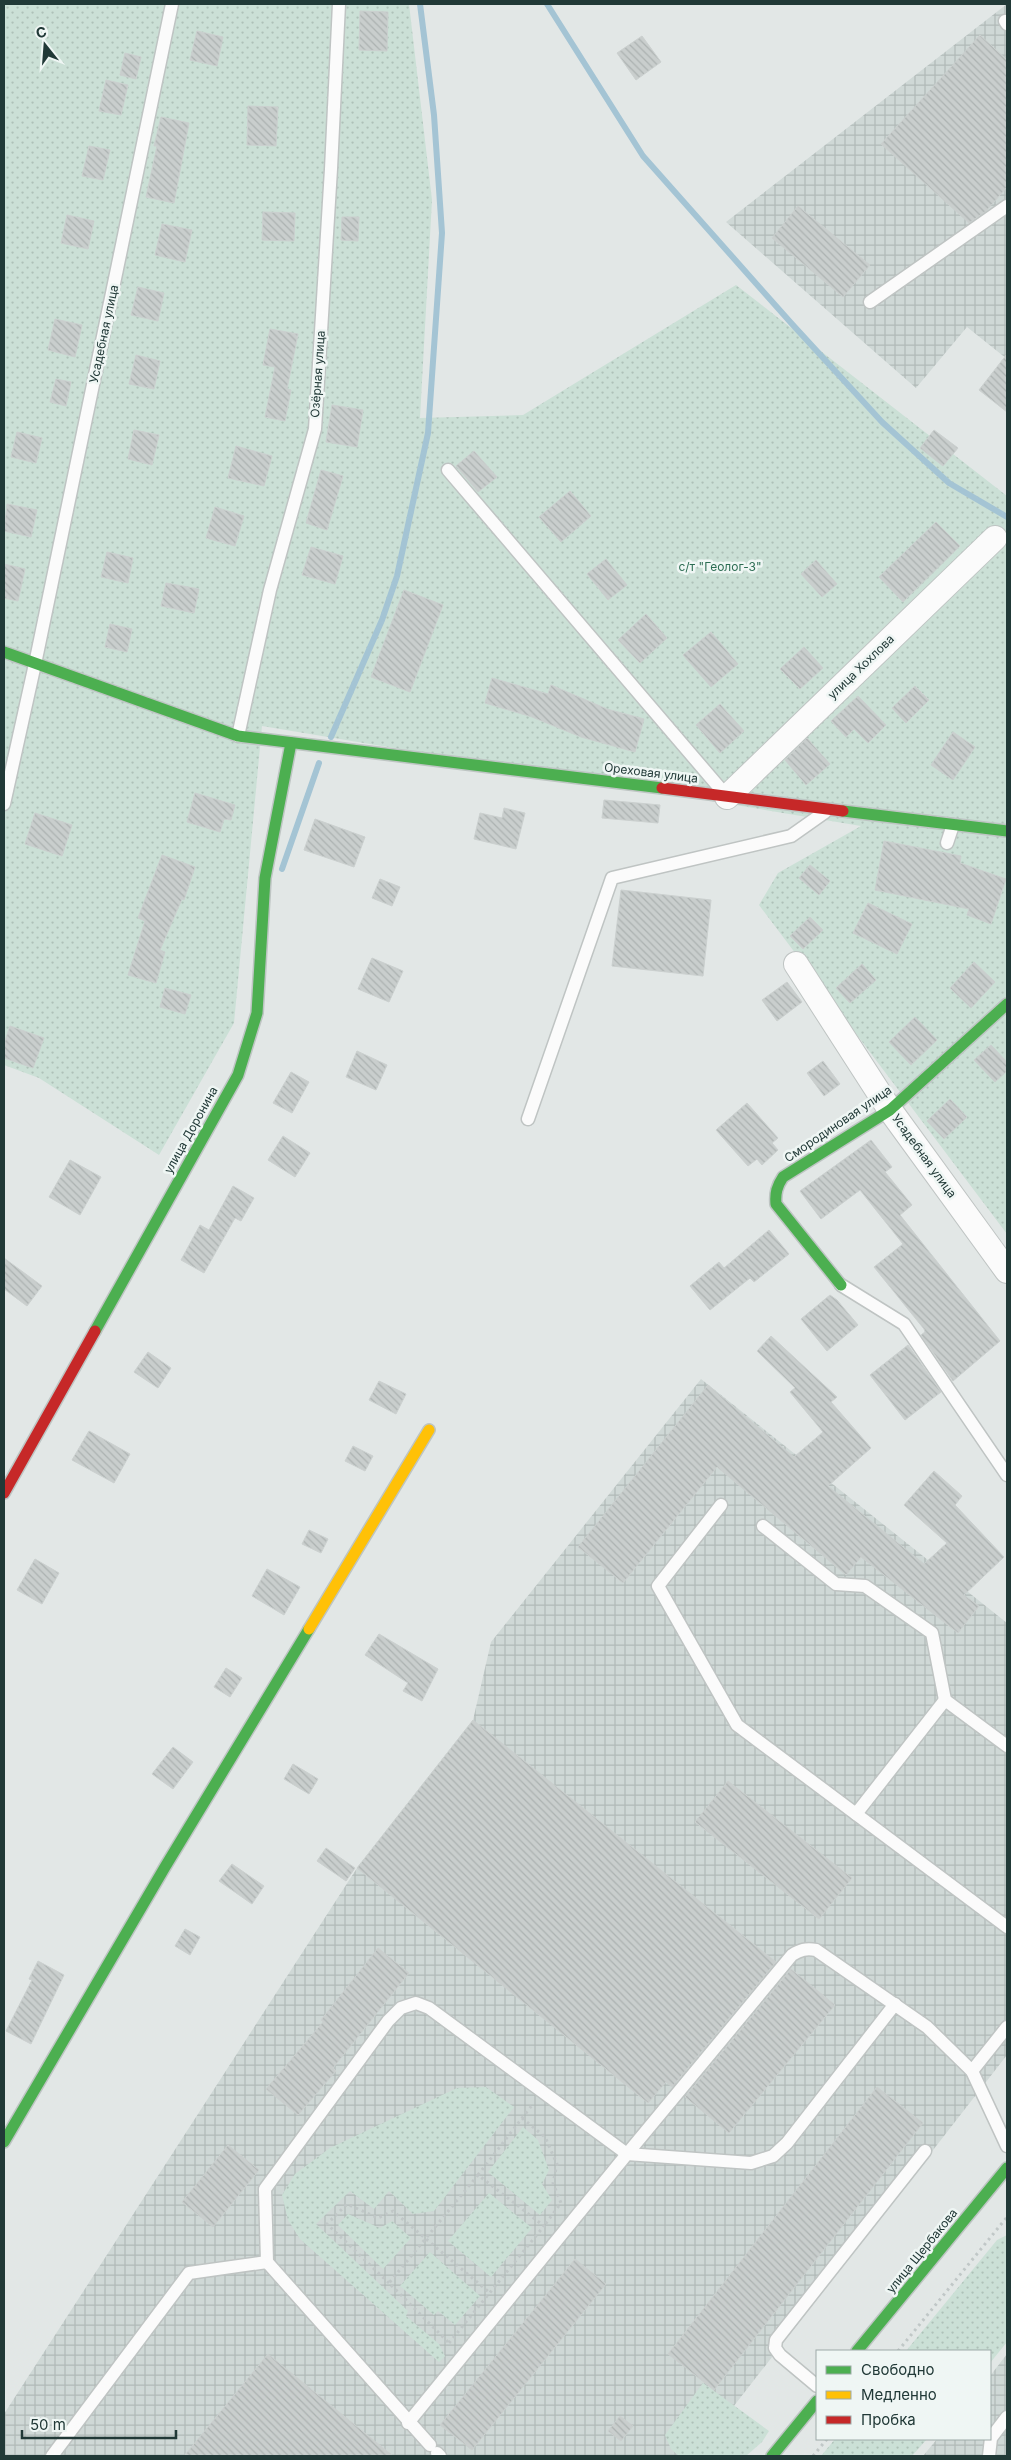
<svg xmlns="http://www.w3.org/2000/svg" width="1011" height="2460" font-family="Inter,sans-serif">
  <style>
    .industrial { fill: url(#industrial-grid) }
    .grass { fill: url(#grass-dots) }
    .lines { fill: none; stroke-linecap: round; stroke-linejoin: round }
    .stream { stroke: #a4c4d4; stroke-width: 6 }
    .building { fill: url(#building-back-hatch); stroke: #cbd0cf }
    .lane-casing { stroke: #bfc4c3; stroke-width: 15 }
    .street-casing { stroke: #bfc4c3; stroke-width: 26 }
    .fast-casing { stroke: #bec5c3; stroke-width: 14 }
    .slow-casing { stroke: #bec5c3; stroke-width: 14 }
    .jam-casing { stroke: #bec5c3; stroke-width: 14 }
    .path { stroke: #c0c7c7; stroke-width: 3; stroke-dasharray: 2.5 4; stroke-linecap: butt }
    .lane { stroke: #fbfbfb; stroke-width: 12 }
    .street { stroke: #fbfbfb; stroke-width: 24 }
    .fast { stroke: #4caf50; stroke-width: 11 }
    .slow { stroke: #ffc107; stroke-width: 11 }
    .jam { stroke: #c62828; stroke-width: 11 }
    .labels { text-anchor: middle; stroke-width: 5; stroke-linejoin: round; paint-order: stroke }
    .street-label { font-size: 12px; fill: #213937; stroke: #eff6f4 }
    .park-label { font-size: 12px; fill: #2d6d53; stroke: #eff6f4 }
  </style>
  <defs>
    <pattern id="industrial-grid" width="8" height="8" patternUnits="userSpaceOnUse" patternTransform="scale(1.25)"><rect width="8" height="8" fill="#cfd8d6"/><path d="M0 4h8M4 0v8" fill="none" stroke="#b1bab8"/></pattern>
    <pattern id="grass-dots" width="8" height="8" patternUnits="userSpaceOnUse" patternTransform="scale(1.25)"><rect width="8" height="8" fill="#cbe0d6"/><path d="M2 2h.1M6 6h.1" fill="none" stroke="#aec1b8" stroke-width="1.8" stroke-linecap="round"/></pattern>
    <pattern id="building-back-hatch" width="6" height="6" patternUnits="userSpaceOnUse" patternTransform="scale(1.25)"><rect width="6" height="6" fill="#c9cecd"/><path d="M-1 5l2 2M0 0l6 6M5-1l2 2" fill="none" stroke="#acb2b1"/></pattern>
  </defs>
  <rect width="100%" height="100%" fill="#e2e7e6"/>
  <g class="industrial">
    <path d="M1007 4V359L967 327 916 388 726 222Z"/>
    <path d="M701 1379 1007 1623V2055L695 2456H4V2414L357 1868 473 1720 491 1642Z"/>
    <path d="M1007 2354V2456H923L937 2439H990V2376Z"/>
  </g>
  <g class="grass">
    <path d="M4 4H409L432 200 420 418 523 415 736 285 1007 496V1234L759 905 778 873 861 826 262 726 234 1023 159 1155 39 1078 4 1065Z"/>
    <path d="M486 2087 514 2107 434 2211 413 2214 389 2191 374 2209 350 2191 316 2224 408 2311 406 2316 439 2344 445 2356 439 2362 300 2239 288 2220 282 2195 295 2174 330 2148 457 2088Z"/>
    <path d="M523 2127 538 2140 549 2170 542 2184 552 2200 540 2215 488 2172Z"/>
    <path d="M489 2193 532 2228 491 2277 448 2241Z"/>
    <path d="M348 2214 380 2228 392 2221 411 2238 383 2269 338 2225Z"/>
    <path d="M1007 2235V2342L990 2363V2351H906L997 2240Z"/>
    <path d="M430 2252 480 2296 455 2325 438 2311 434 2315 400 2286Z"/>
    <path d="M703 2383 769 2431 762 2442 746 2456H679L671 2449 665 2435Z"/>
    <path d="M835 2439H927L912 2456H821Z"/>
  </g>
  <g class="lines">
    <g class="stream">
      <path d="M547 4 643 156 792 324 882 422 949 483 1007 517"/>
      <path d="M331 737 382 620 397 576 428 433 442 233 434 115 420 4"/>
      <path d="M282 869 319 763"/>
    </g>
  </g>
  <g class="building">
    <path d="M360 11 388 12 387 51 359 50Z"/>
    <path d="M197 31 223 37 217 66 190 60Z"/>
    <path d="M980 35 1007 60V187L986 211 969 223 881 144Z"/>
    <path d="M642 36 661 62 636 80 617 53Z"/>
    <path d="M125 53 141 57 136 79 120 75Z"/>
    <path d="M106 80 128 85 121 115 99 111Z"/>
    <path d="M248 106 278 107 276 146 247 145Z"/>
    <path d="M161 117 189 123 174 203 146 197 157 146H154Z"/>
    <path d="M89 146 110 150 103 180 82 176Z"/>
    <path d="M798 206 870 265 843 297 772 238Z"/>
    <path d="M263 212 295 213 294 241 262 240Z"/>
    <path d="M67 215 94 221 88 249 61 243Z"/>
    <path d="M342 217H359L358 241 341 240Z"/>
    <path d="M162 224 192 230 185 262 155 255Z"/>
    <path d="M138 287 164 293 158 321 131 315Z"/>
    <path d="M55 319 82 325 75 357 48 350Z"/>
    <path d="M270 329 298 334 287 389 291 390 285 421 265 417 275 367 263 365Z"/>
    <path d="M1007 354V412L979 390Z"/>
    <path d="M136 355 160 361 154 389 129 384Z"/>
    <path d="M56 379 71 382 66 406 50 402Z"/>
    <path d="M332 405 363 410 357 447 326 442Z"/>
    <path d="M134 430 159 435 152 465 128 459Z"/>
    <path d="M934 430 958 448 943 466 920 448Z"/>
    <path d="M17 432 42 438 36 463 11 457Z"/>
    <path d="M236 446 272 456 264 486 228 478Z"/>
    <path d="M474 451 497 477 478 492 456 466Z"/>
    <path d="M321 470 343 476 327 530 306 523Z"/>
    <path d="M570 491 591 516 561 542 539 517Z"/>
    <path d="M7 504 37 510 31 537 4 531Z"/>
    <path d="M215 507 244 516 235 546 206 538Z"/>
    <path d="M936 522 960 546 903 602 879 577Z"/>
    <path d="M311 547 343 556 335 584 302 575Z"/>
    <path d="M107 552 133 558 128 583 101 577Z"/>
    <path d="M606 559 627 585 608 600 587 574Z"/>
    <path d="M816 560 837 584 822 597 801 574Z"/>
    <path d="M4 564 25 569 18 601 4 598Z"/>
    <path d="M166 583 199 589 194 613 161 606Z"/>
    <path d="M404 590 443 605 410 692 371 677Z"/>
    <path d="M646 614 667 638 640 663 618 640Z"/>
    <path d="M110 624 132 629 127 652 105 647Z"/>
    <path d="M711 632 738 664 711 687 683 655Z"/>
    <path d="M804 647 823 668 800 689 780 669Z"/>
    <path d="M492 678 548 694 551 685 607 709 644 719 635 752 581 737 532 717 485 703Z"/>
    <path d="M915 686 929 700 906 723 892 708Z"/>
    <path d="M858 696 886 725 868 743 854 729 846 737 831 721Z"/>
    <path d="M720 704 744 731 720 753 696 725Z"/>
    <path d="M953 732 975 747 953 780 931 765Z"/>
    <path d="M807 738 830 764 806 785 785 760Z"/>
    <path d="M195 793 235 805 231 820 224 819 220 832 187 822Z"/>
    <path d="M604 800 660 805 658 823 602 818Z"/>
    <path d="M504 808 525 813 516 849 474 839 480 813 502 818Z"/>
    <path d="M35 813 72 825 62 856 25 844Z"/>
    <path d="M315 819 365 837 354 867 304 850Z"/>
    <path d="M884 841 961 856 960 863 1006 879 991 924 967 915 969 909 875 890Z"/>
    <path d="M162 855 195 867 184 900 182 899 160 950 165 952 156 983 128 975 145 921 138 918Z"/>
    <path d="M810 865 830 881 819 895 799 878Z"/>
    <path d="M380 879 400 887 392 906 372 898Z"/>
    <path d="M621 890 711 900 703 976 612 966Z"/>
    <path d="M868 903 912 924 897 954 853 933Z"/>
    <path d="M810 917 823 930 803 949 790 936Z"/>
    <path d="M372 958 403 971 389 1002 358 989Z"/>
    <path d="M974 962 995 982 971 1008 950 988Z"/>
    <path d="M862 964 876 980 850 1003 836 988Z"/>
    <path d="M787 982 802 1002 777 1021 762 1000Z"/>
    <path d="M165 988 191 995 185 1014 160 1007Z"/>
    <path d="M915 1017 937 1040 911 1065 889 1042Z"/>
    <path d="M10 1026 44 1038 33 1068 4 1058V1044Z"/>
    <path d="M991 1045 1007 1062V1071L995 1082 974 1060Z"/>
    <path d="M357 1051 387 1065 376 1090 346 1077Z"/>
    <path d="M823 1061 840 1084 824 1096 807 1073Z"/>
    <path d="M291 1072 309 1082 292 1113 273 1103Z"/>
    <path d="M950 1099 967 1117 944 1139 927 1121Z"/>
    <path d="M747 1103 778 1138 772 1143 778 1150 762 1165 757 1159 748 1166 716 1130Z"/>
    <path d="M283 1136 310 1153 295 1177 268 1160Z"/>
    <path d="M871 1140 892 1167 885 1172 912 1205 900 1215 1000 1341 953 1381 921 1335 925 1332 924 1329 874 1267 903 1244 860 1190 821 1219 800 1191Z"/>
    <path d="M70 1160 101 1177 80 1215 49 1197Z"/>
    <path d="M233 1186 254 1198 241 1221 235 1218 204 1273 181 1260 200 1225 209 1230Z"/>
    <path d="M769 1230 789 1254 754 1282 750 1278 710 1310 690 1286 719 1262 724 1268Z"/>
    <path d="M4 1258 42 1286 27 1306 4 1289Z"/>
    <path d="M830 1295 837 1300 858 1325 827 1351 801 1319Z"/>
    <path d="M771 1336 837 1397 831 1402 871 1448 828 1486 924 1564 947 1543 904 1505 934 1471 962 1496 955 1505 1004 1557 964 1595 979 1606 958 1633 861 1557 846 1575 717 1467 623 1583 578 1547 708 1385 794 1457 823 1432 790 1392 795 1388 757 1351Z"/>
    <path d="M908 1345 941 1392 905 1420 870 1375Z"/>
    <path d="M148 1352 171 1368 158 1388 134 1372Z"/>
    <path d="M379 1381 406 1394 396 1414 369 1400Z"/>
    <path d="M89 1431 130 1454 114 1483 72 1460Z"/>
    <path d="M353 1446 373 1456 365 1471 345 1461Z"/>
    <path d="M309 1530 328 1539 321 1553 302 1544Z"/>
    <path d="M35 1559 59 1573 42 1604 17 1590Z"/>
    <path d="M267 1569 300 1587 284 1615 252 1596Z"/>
    <path d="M379 1634 438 1669 422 1701 403 1691 408 1683 365 1655Z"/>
    <path d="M226 1668 242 1678 230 1697 214 1687Z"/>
    <path d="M473 1720 776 1962 672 2087 666 2082 648 2103 357 1868Z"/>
    <path d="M173 1747 193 1762 173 1789 152 1774Z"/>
    <path d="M293 1764 318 1779 309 1794 284 1779Z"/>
    <path d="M728 1781 852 1878 819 1919 695 1822Z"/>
    <path d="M326 1848 355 1868 346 1881 317 1861Z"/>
    <path d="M232 1864 264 1886 252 1904 219 1881Z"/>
    <path d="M185 1929 200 1937 190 1955 175 1946Z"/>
    <path d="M378 1948 409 1973 333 2068 336 2071 298 2115 266 2089 323 2022 321 2020Z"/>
    <path d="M38 1961 64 1975 31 2044 6 2031 32 1980 29 1979Z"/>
    <path d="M791 1969 835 2005 729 2133 685 2097Z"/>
    <path d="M877 2087 923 2123 714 2390 668 2354Z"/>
    <path d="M228 2145 259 2170 213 2227 182 2202Z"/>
    <path d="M575 2259 606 2284 472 2450 440 2425Z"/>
    <path d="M268 2354 393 2456H184Z"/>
    <path d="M620 2416 633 2426 621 2441 608 2431Z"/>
  </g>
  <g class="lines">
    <defs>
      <g id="lane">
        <path d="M1005 21 1007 24"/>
        <path d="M870 302 1007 206"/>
        <path d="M448 470 724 793"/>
        <path d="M238 736 270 590 315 429 331 169 339 4"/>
        <path d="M4 804 35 664 172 4"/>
        <path d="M947 843 953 825"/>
        <path d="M528 1119 612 878 791 836 825 812"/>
        <path d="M841 1285 904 1324 1007 1475"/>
        <path d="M721 1505 658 1586 737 1725 1007 1927"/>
        <path d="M763 1526 836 1584 865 1586 932 1633 945 1700"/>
        <path d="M856 1814 945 1700 1007 1746"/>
        <path d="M1007 2027 972 2071 1007 2146"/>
        <path d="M817 2386 780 2355 775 2348 776 2340 925 2151"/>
        <path d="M408 2423 627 2154 751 2163 773 2156 787 2143 895 2004"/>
        <path d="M430 2445 267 2262 265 2189 388 2021 401 2008 416 2003 429 2008 627 2154 792 1955C800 1950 806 1948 816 1950L927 2027 972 2071"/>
        <path d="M437 2453 440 2456"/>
        <path d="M52 2456 189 2273 267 2262"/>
        <path d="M989 2456 991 2438 1007 2417"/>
      </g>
      <g id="street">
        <path d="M727 797 995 538"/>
        <path d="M796 964 890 1110 1007 1271"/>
      </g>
      <g id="fast">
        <path d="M4 652 238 736 662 788"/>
        <path d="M843 811 1007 831"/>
        <path d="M841 1285 776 1204C775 1193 777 1186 783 1177L890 1110 1007 1004"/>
        <path d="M95 1331 238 1075 257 1013 265 878 291 743"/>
        <path d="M4 2142 165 1867 309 1629"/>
        <path d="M857 2351 1007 2168"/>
        <path d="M772 2456 817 2401"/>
      </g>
      <path id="slow" d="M309 1629 429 1430"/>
      <g id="jam">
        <path d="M662 788 843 811"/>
        <path d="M4 1493 95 1331"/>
      </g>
    </defs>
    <use href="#lane" class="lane-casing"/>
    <use href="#street" class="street-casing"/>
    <use href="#fast" class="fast-casing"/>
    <use href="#slow" class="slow-casing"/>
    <use href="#jam" class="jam-casing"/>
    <g class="path">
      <path d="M522 2118 545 2137 557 2164 553 2183 561 2203 544 2226"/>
      <path d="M478 2175 533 2104"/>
      <path d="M389 2283 327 2224 347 2204 378 2218 393 2211 490 2293"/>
      <path d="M449 2343 544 2226 478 2175 389 2283 451 2345"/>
      <path d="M898 2351 1007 2217"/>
      <path d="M813 2456 827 2439"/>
    </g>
    <use href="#lane" class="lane"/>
    <use href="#street" class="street"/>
    <use href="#fast" class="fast"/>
    <use href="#slow" class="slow"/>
    <use href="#jam" class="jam"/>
  </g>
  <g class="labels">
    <g class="street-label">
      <text transform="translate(104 334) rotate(-78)" y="4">Усадебная улица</text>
      <text transform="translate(318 374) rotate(-86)" y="4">Озёрная улица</text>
      <text transform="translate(861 667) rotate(-44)" y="4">улица Хохлова</text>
      <text transform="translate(651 773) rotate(7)" y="4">Ореховая улица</text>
      <text transform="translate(838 1124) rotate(-34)" y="4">Смородиновая улица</text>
      <text transform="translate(191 1130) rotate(-61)" y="4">улица Доронина</text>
      <text transform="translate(924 1156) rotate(54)" y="4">Усадебная улица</text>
      <text transform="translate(922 2251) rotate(-51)" y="4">улица Щербакова</text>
    </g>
    <g class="park-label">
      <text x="720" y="571">с/т "Геолог-3"</text>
    </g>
  </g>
  <rect width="1011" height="2460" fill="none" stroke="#213937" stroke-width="10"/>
  <rect x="816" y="2350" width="175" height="90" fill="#eff6f4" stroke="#9daaa8"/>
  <rect x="826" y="2366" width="25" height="8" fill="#4caf50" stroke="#9daaa8"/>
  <text x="861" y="2375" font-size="15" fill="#213937">Свободно</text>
  <rect x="826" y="2391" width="25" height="8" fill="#ffc107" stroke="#9daaa8"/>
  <text x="861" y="2400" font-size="15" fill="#213937">Медленно</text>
  <rect x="826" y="2416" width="25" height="8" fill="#c62828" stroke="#9daaa8"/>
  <text x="861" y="2425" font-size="15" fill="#213937">Пробка</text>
  <g transform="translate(45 45) rotate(343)" stroke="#eff6f4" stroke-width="4" paint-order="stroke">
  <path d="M0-4L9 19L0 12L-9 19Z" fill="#213937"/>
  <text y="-8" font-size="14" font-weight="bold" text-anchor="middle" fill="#213937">С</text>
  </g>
  <path d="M22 2430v8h154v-8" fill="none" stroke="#213937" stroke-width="2.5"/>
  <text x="30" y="2430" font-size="15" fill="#213937" stroke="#eff6f4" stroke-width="4" paint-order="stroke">50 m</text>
</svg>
